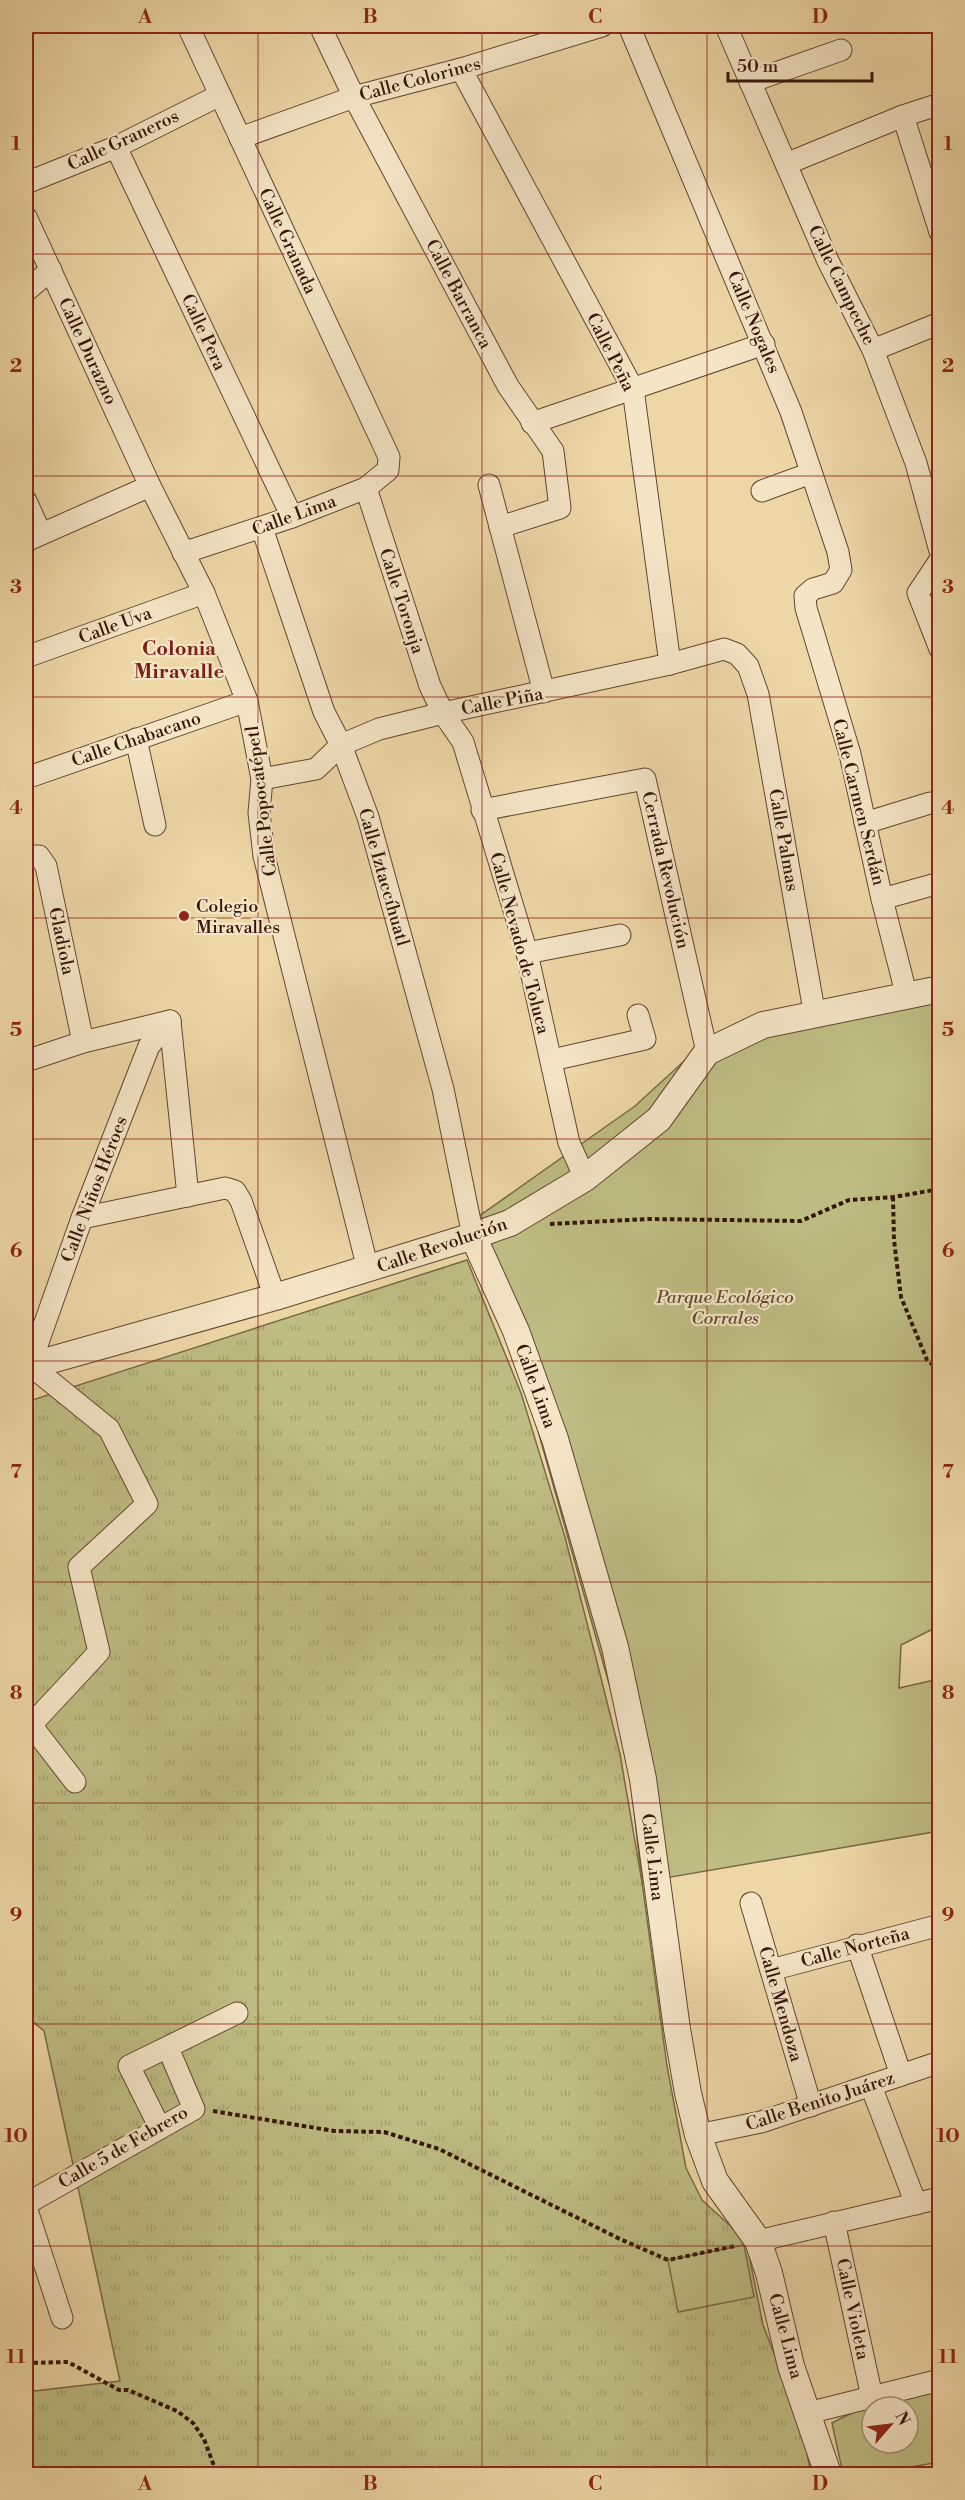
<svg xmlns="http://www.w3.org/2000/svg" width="965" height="2500" font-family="'Libre Bodoni',serif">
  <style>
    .grass { fill: url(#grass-tufts); stroke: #796a46; stroke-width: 1.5 }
    .green { fill: #bebd83; stroke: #796a46; stroke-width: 1.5; fill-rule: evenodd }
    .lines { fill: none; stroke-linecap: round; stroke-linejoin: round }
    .minor-casing { stroke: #624630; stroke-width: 23 }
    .tertiary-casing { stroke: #624630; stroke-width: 28 }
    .path { stroke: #341609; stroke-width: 4; stroke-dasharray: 4.5 3; stroke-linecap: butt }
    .minor { stroke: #f4e5c6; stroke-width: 21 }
    .tertiary { stroke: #f4e5c6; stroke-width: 26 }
    .grid { fill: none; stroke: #8f2418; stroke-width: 1.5; stroke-opacity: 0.55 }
    .poi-dot { fill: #8f2418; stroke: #f4e5c6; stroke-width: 2 }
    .labels { text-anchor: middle; stroke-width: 4.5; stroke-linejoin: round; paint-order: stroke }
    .street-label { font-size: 18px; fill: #341609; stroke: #f4e5c6 }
    .poi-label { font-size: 18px; fill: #341609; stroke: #f4e5c6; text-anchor: start }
    .park-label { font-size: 18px; font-style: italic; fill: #5d482e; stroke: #f4e5c6 }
    .neighbourhood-label { font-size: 20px; font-weight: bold; fill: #7a1f14; stroke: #f4e5c6 }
    .neatline { fill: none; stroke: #8f2418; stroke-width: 2 }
    .grid-label { font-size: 20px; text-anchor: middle; font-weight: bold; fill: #8f2418 }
  </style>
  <defs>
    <pattern id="grass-tufts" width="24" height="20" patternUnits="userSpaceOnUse" patternTransform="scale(1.5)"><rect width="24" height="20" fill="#bebd83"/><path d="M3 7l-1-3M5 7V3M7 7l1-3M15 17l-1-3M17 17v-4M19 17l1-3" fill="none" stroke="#a4a270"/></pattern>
  </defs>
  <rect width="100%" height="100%" fill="#eed7a7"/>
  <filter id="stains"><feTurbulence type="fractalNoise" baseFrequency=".00333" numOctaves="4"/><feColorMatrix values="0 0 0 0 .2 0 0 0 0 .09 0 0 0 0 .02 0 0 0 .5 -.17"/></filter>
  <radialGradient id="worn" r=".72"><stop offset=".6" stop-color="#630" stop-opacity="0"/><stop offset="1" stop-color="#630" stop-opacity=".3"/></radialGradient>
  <path class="grass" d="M467 1260 521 1393 565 1537 599 1670 620 1754 642 1882 667 2066 686 2168 702 2200 737 2232 748 2250 763 2325 801 2422 811 2474H26V2392L120 2381 44 2031 26 2016V1402Z"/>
  <g class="green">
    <path d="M939 977V1626L901 1645 899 1688 939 1679V1831L642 1882 627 1748 515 1349 465 1226 635 1106 704 1043Z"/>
    <path d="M744 2245 754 2297 678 2312 668 2260Z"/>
    <path d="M939 2387V2462L872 2474H843L832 2423 873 2402ZM872 2407H908V2443H872Z"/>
  </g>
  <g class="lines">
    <defs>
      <g id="minor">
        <path d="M320 26 354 97 508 386 553 451 560 508 500 527"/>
        <path d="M629 26 791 412 838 552 841 570 833 583 813 589 805 596 806 608 850 754 882 899 907 997"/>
        <path d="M726 26 828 261 873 350 916 463 940 551"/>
        <path d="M461 69 633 389 670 664"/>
        <path d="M750 82 841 50"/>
        <path d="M903 116 940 232"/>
        <path d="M240 138 354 97 461 69 602 26"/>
        <path d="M116 147 292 517"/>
        <path d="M786 164 903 116 940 104"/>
        <path d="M26 183 116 147 220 95"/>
        <path d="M26 217 150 486 204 593 247 701 262 779 259 813 264 856 368 1269"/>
        <path d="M26 291 51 270"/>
        <path d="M873 350 940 323"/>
        <path d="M532 423 764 344"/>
        <path d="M489 485 544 692"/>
        <path d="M366 488 430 686 443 713 463 742 527 953 569 1143 585 1178"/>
        <path d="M762 491 811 473"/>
        <path d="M26 501 41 534"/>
        <path d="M262 528 324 712 341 745 368 817 443 1089 473 1236"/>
        <path d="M26 541 150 486"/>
        <path d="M183 553 292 517 366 488 388 470 389 457 188 26"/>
        <path d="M940 560 918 593 940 649"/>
        <path d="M26 657 204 593"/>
        <path d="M136 739 155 825"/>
        <path d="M26 778 247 701"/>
        <path d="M262 779 316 769 341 745 379 729 443 713 670 664 724 649 737 654 748 666 758 694 815 1016"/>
        <path d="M482 810 645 779 707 1052"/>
        <path d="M865 823 930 803"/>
        <path d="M26 856H39L46 866 83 1042"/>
        <path d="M882 899 932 885"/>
        <path d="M527 953 620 935"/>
        <path d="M170 1021 188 1196"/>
        <path d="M552 1060 645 1039 638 1015"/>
        <path d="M26 1061 83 1042 170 1021"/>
        <path d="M82 1218 225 1188 235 1191 241 1201 275 1297"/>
        <path d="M75 1782 31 1725 99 1652 79 1567 147 1504 109 1429 30 1365 82 1218 149 1046 170 1021"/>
        <path d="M751 1903 811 2106"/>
        <path d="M857 1945 901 2075"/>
        <path d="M771 1970 940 1925"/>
        <path d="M871 2086 916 2204"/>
        <path d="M160 2128 129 2066 237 2013"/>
        <path d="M698 2135 761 2122 940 2062"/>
        <path d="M26 2204 194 2109 168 2048"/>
        <path d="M26 2207 62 2318"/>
        <path d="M834 2222 872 2397"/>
        <path d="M758 2241 940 2198"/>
        <path d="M808 2413 940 2380"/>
      </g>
      <g id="tertiary">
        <path d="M473 1236 516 1331 555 1439 615 1647 643 1779 677 2029 688 2093 698 2135 715 2181 758 2241 769 2273 791 2366 828 2474"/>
        <path d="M26 1367 275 1297 473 1236 510 1223 585 1178 659 1119 707 1052 763 1025 940 989"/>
      </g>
    </defs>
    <use href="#minor" class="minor-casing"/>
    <use href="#tertiary" class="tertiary-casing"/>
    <g class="path">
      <path d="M893 1197 894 1240 901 1297 927 1360 940 1371"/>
      <path d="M550 1224 649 1219 801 1221 849 1200 893 1197 940 1189"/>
      <path d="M213 2111 334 2131 384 2132 439 2149 620 2239 668 2260 735 2246"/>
      <path d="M26 2363 68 2362 119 2390H128L177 2411 193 2423 204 2439 217 2474"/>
    </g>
    <use href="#minor" class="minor"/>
    <use href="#tertiary" class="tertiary"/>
  </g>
  <path class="grid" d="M258 26V2474M482 26V2474M707 26V2474M26 254H940M26 476H940M26 697H940M26 918H940M26 1139H940M26 1361H940M26 1582H940M26 1803H940M26 2024H940M26 2246H940"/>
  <circle class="poi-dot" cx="184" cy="916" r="6"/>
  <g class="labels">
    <g class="street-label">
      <text transform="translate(420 79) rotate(-15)" y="6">Calle Colorines</text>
      <text transform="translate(123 140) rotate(-25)" y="6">Calle Graneros</text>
      <text transform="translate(288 241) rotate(65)" y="6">Calle Granada</text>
      <text transform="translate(842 285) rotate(64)" y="6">Calle Campeche</text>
      <text transform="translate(459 294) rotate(62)" y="6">Calle Barranca</text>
      <text transform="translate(754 322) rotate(67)" y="6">Calle Nogales</text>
      <text transform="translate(204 332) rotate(65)" y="6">Calle Pera</text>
      <text transform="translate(88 351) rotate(65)" y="6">Calle Durazno</text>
      <text transform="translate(611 352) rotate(63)" y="6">Calle Peña</text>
      <text transform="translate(294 515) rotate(-20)" y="6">Calle Lima</text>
      <text transform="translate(402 601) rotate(72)" y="6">Calle Toronja</text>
      <text transform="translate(115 625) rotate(-20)" y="6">Calle Uva</text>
      <text transform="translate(502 701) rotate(-11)" y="6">Calle Piña</text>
      <text transform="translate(136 739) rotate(-19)" y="6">Calle Chabacano</text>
      <text transform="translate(261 801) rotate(-97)" y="6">Calle Popocatépetl</text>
      <text transform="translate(859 802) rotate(76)" y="6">Calle Carmen Serdán</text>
      <text transform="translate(784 840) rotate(80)" y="6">Calle Palmas</text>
      <text transform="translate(666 870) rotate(77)" y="6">Cerrada Revolución</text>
      <text transform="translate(384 877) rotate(74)" y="6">Calle Iztaccíhuatl</text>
      <text transform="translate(62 941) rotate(78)" y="6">Gladiola</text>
      <text transform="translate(520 943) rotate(75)" y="6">Calle Nevado de Toluca</text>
      <text transform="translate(94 1189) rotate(-69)" y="6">Calle Niños Héroes</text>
      <text transform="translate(442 1245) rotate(-19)" y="6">Calle Revolución</text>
      <text transform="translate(536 1386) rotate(70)" y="6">Calle Lima</text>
      <text transform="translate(653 1857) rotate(83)" y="6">Calle Lima</text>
      <text transform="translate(855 1947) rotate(-15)" y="6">Calle Norteña</text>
      <text transform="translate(781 2004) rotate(74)" y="6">Calle Mendoza</text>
      <text transform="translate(820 2101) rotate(-18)" y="6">Calle Benito Juárez</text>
      <text transform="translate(123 2147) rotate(-30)" y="6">Calle 5 de Febrero</text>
      <text transform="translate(853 2309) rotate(78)" y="6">Calle Violeta</text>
      <text transform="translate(786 2336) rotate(75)" y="6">Calle Lima</text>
    </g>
    <g class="poi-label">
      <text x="196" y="912">Colegio<tspan x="196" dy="21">Miravalles</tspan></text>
    </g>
    <g class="park-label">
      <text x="725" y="1303">Parque Ecológico<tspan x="725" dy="21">Corrales</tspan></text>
    </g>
    <g class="neighbourhood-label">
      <text x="179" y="655">Colonia<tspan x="179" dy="23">Miravalle</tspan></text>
    </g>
  </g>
  <rect width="965" height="2500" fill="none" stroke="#eed7a7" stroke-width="66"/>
  <g transform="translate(890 2425) rotate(62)"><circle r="28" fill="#f4e5c6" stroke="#a7927a" stroke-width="1.5"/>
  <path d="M0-4.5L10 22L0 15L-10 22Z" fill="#8f2418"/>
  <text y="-9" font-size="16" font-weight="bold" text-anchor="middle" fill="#341609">N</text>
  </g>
  <path d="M728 72v9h144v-9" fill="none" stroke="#341609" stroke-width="3"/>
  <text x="737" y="72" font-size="18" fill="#341609" stroke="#f4e5c6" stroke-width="4.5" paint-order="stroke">50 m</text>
  <rect x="33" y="33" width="899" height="2434" class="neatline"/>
  <g class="grid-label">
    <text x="145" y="23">A</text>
    <text x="370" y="23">B</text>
    <text x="595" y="23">C</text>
    <text x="820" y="23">D</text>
    <text x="16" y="150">1</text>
    <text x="948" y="150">1</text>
    <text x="16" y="372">2</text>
    <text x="948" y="372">2</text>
    <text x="16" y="593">3</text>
    <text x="948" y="593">3</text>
    <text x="16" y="814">4</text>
    <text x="948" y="814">4</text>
    <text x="16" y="1036">5</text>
    <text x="948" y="1036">5</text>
    <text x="16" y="1257">6</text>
    <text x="948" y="1257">6</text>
    <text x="16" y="1478">7</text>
    <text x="948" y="1478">7</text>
    <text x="16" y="1699">8</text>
    <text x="948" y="1699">8</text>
    <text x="16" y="1921">9</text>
    <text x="948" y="1921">9</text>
    <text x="16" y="2142">10</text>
    <text x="948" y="2142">10</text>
    <text x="16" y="2363">11</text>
    <text x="948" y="2363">11</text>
    <text x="145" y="2490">A</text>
    <text x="370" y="2490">B</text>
    <text x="595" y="2490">C</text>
    <text x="820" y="2490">D</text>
  </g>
  <rect width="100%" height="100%" filter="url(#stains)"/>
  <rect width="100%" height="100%" fill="url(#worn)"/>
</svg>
